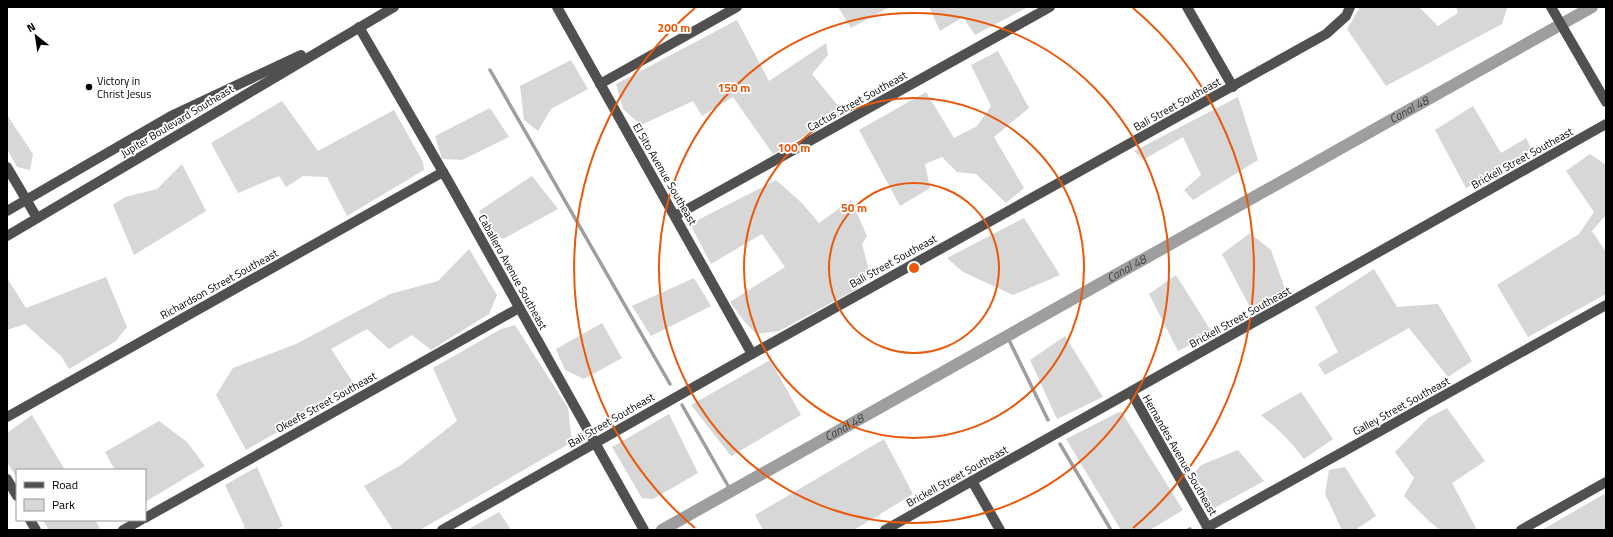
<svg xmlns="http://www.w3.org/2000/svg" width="1613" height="537" font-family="'Titillium Web',sans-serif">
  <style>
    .green { fill: #d7d7d7 }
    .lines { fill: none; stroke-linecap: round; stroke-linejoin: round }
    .stream { stroke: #9e9e9e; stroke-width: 3.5 }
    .canal { stroke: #9e9e9e; stroke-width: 12 }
    .minor { stroke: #505050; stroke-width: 10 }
    .ring { fill: none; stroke: #e8590c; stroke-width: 2 }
    .poi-dot { fill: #000; stroke: #fff; stroke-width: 1.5 }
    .labels { text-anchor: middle; stroke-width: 3.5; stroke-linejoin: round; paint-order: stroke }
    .poi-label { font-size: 11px; fill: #000; stroke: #fff; text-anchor: start }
    .street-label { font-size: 11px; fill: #000; stroke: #fff }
    .water-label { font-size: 12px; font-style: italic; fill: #3f3f3f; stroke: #fff }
    .centre { fill: #e8590c; stroke: #fff; stroke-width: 2 }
    .ring-label { font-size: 12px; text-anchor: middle; font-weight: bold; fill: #e8590c; stroke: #fff; stroke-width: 3.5; stroke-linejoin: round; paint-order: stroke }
  </style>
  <rect width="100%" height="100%" fill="#fff"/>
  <g class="green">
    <path d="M838 7H890L851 28Z"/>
    <path d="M929 7H1028L975 35 963 17 940 31Z"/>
    <path d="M1360 7H1419L1438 26 1458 13 1456 7H1507V8L1502 24 1386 86 1347 29Z"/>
    <path d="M737 20 769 81 826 43 828 55 812 74 844 113 773 154 733 97 702 116 693 101 641 125 623 109 616 84Z"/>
    <path d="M998 51 1029 108 994 137 1024 188 1006 203 976 174 957 172 942 157 925 164 930 188 900 206 859 130 926 92 954 138 977 126 991 106 971 65Z"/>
    <path d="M571 60 588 89 551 109 538 131 524 120 520 86Z"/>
    <path d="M1238 97 1258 160 1193 200 1184 190 1201 175 1183 137 1143 160 1134 151Z"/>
    <path d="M282 101 318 151 394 110 423 162 424 170 347 216 327 177 303 176 286 187 279 176 238 193 211 143Z"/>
    <path d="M1473 106 1501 153 1526 138 1533 152 1466 188 1435 130Z"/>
    <path d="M490 108 509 137 462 160 442 159 435 136Z"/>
    <path d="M7 115 33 154 30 170 17 167 7 149Z"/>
    <path d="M1590 154 1606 165V215L1592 231 1606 252V294L1528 337 1497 285 1579 234 1594 212 1566 171Z"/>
    <path d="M182 164 206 211 134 255 113 205 125 197 157 189Z"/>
    <path d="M532 176 558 209 503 239 488 228 479 211Z"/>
    <path d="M776 180 802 203 819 223 851 200 867 236 862 244 870 274 857 289 779 331 756 334 744 321 730 302 785 267 762 234 711 264 690 224Z"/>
    <path d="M1024 218 1060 275 1013 295 963 272 947 258Z"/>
    <path d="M1250 233 1271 250 1285 289 1251 309 1222 254Z"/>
    <path d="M469 249 497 295 489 314 431 350 412 335 389 349 367 329 331 349 356 387 246 450 216 395 233 368 296 344 390 294 438 281Z"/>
    <path d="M1374 269 1397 307 1438 304 1472 361 1448 377 1409 328 1325 375 1318 364 1338 352 1315 307Z"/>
    <path d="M1176 275 1213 334 1178 351 1149 294Z"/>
    <path d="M106 277 127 327 116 341 69 369 61 356 25 324 7 330V278L26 308Z"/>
    <path d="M694 278 711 306 651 336 632 306Z"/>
    <path d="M602 323 622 358 584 379 565 370 556 349Z"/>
    <path d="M515 325 568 408 572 442 420 530H393L364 486 401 465 457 421 433 368 501 329Z"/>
    <path d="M1065 336 1103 397 1057 419 1030 360Z"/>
    <path d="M770 360 801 415 731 456 691 405Z"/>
    <path d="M1301 392 1333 439 1304 459C1291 442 1277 428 1261 415Z"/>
    <path d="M1447 408 1485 461 1452 483 1477 530H1440L1430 522 1404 496 1414 478 1395 452 1428 418Z"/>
    <path d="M1121 411 1183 510 1150 530H1121L1066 439Z"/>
    <path d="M669 414 698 473 653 499 642 498 612 447Z"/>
    <path d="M32 415 65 470H17V478L7 462V433Z"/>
    <path d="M159 421 187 442 205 466 145 502V470H115L105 452Z"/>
    <path d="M884 439 913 494 854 530H763L755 515Z"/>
    <path d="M1238 450 1264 481 1209 511 1191 477 1201 465Z"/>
    <path d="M257 467 283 526 276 530H244V525L225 485Z"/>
    <path d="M1345 467 1376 516 1355 530H1342L1325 494 1329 470Z"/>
    <path d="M1606 493V530H1542Z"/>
    <path d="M499 512 511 530H467Z"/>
    <path d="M43 520H95L101 530H49Z"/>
  </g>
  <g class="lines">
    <g class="stream">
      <path d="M490 70 670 384"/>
      <path d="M1007 336 1048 420"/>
      <path d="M682 405 731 491"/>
      <path d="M1060 444 1111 530"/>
      <path d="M1188 530 1190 529"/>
    </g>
    <path class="canal" id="s1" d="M662 530 1592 7"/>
    <g class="minor">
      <path d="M557 7 752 354"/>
      <path d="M1187 7 1233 87"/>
      <path d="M1551 7 1606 102"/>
      <path d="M359 27 450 184 644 530"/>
      <path d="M600 84 737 7"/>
      <path d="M7 167 37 218"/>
      <path d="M7 211 171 116 301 55"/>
      <path d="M675 216 1050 7"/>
      <path d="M7 236 394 7"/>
      <path d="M1131 392 1209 530"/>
      <path d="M7 417 443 172"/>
      <path d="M7 479 17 496"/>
      <path d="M972 481 1000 530"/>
      <path d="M145 518 519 308"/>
      <path d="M30 520 36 530"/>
      <path d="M1208 527 1606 305"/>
      <path d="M123 530 141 520"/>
      <path d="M442 530 752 354 1326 34 1346 16 1350 7"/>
      <path d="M885 530 1606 124"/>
      <path d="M1521 530 1606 482"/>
    </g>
  </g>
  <g class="ring">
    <circle cx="914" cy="268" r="85"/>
    <circle cx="914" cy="268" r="170"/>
    <circle cx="914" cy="268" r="255"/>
    <path d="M695 528A340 340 0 0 1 695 8M1133 8A340 340 0 0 1 1133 528"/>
  </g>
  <circle class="poi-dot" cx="89" cy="87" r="4"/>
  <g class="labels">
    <g class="poi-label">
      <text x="97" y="85">Victory in<tspan x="97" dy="13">Christ Jesus</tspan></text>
    </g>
    <g class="street-label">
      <text transform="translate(857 101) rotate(-29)" y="4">Cactus Street Southeast</text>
      <text transform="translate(1177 104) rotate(-29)" y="4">Bali Street Southeast</text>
      <text transform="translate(177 121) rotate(-31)" y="4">Jupiter Boulevard Southeast</text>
      <text transform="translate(1522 158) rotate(-29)" y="4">Brickell Street Southeast</text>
      <text transform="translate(665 174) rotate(60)" y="4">El Sito Avenue Southeast</text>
      <text transform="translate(893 261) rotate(-29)" y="4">Bali Street Southeast</text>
      <text transform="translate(513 272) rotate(61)" y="4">Caballero Avenue Southeast</text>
      <text transform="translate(219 284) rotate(-29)" y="4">Richardson Street Southeast</text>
      <text transform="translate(1240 317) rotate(-29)" y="4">Brickell Street Southeast</text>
      <text transform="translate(326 402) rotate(-29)" y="4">Okeefe Street Southeast</text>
      <text transform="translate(1401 406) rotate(-29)" y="4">Galley Street Southeast</text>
      <text transform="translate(611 420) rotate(-30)" y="4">Bali Street Southeast</text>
      <text transform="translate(1180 455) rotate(60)" y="4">Hernandes Avenue Southeast</text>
      <text transform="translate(957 476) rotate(-29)" y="4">Brickell Street Southeast</text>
    </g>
    <g class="water-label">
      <text dy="4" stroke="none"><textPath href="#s1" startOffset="857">Canal 48</textPath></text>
      <text dy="4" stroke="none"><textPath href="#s1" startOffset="533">Canal 48</textPath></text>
      <text dy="4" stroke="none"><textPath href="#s1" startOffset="209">Canal 48</textPath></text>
    </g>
  </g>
  <circle cx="914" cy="268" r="6" class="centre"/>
  <g class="ring-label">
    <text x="674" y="32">200 m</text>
    <text x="734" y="92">150 m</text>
    <text x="794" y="152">100 m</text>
    <text x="854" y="212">50 m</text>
  </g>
  <rect width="1613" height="537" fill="none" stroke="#000000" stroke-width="16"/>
  <rect x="16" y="469" width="130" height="52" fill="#ffffff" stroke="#999999"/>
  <rect x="24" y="482" width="20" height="6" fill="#505050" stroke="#999999"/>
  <text x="52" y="489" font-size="12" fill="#000000">Road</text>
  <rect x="24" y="499" width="20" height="12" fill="#d7d7d7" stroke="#999999"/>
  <text x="52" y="509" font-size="12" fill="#000000">Park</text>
  <g transform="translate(36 36) rotate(330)" stroke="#ffffff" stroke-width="3" paint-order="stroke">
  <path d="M0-3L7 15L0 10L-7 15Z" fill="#000000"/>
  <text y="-6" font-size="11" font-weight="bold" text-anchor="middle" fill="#000000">N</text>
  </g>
</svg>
